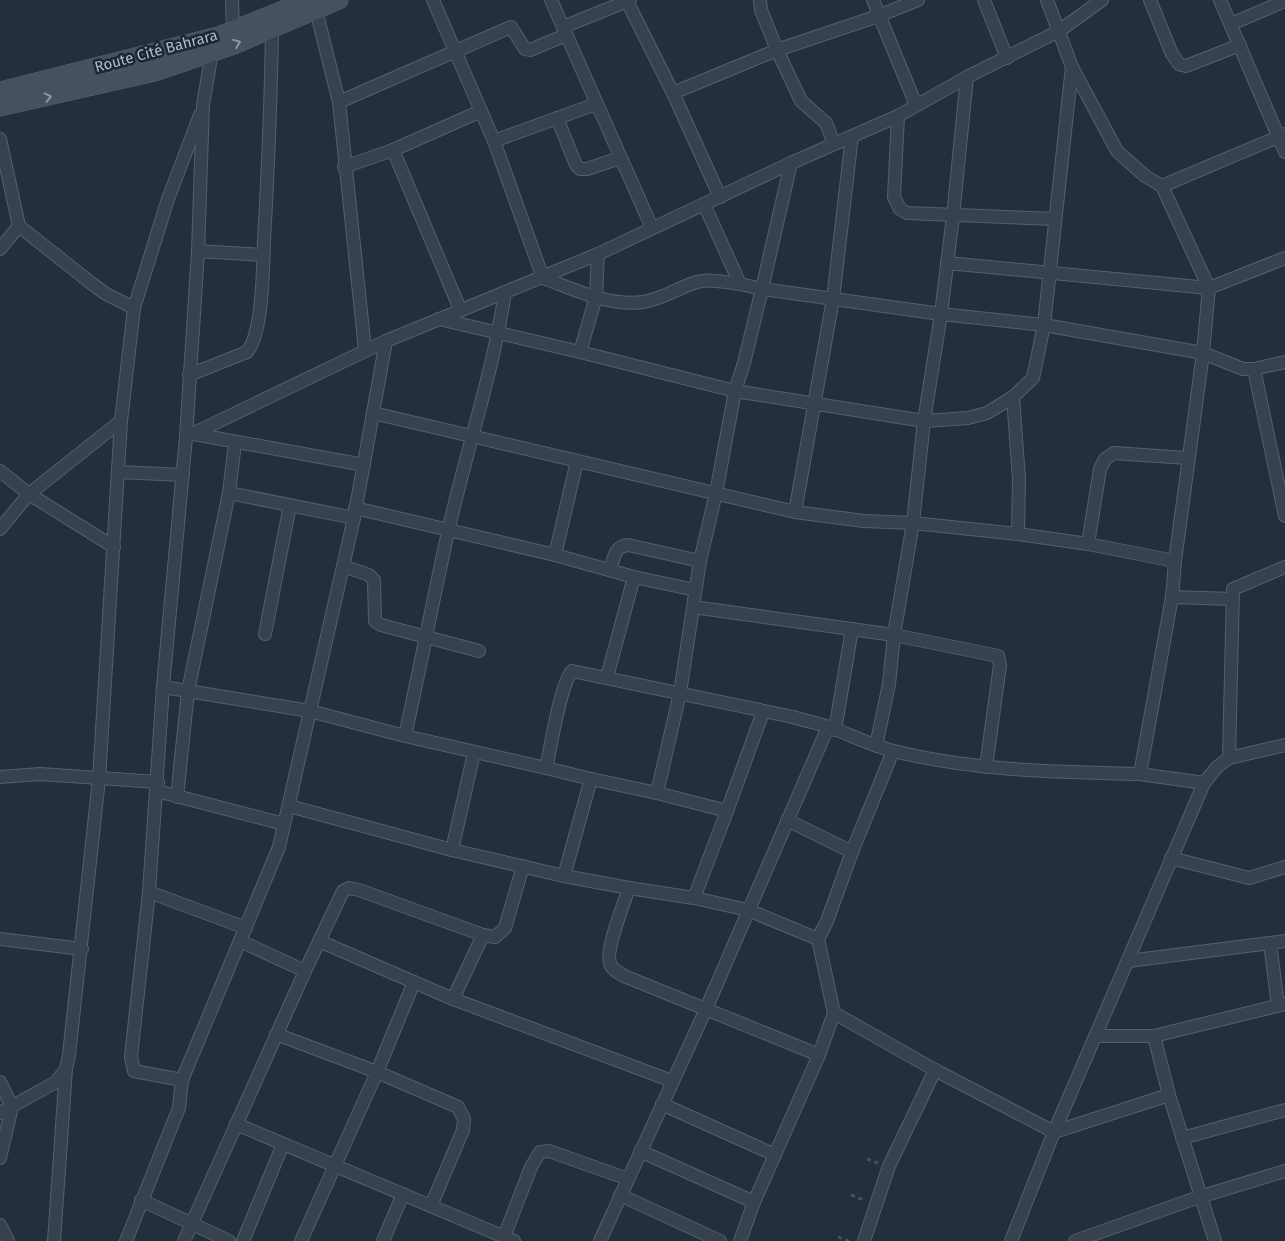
<svg xmlns="http://www.w3.org/2000/svg" width="1285" height="1241" font-family="'Fira Sans',sans-serif">
  <style>
    .lines { fill: none; stroke-linecap: round; stroke-linejoin: round }
    .street-casing { stroke: #565f6c; stroke-width: 14 }
    .secondary-casing { stroke: #565f6c; stroke-width: 19 }
    .path { stroke: #44595c; stroke-width: 2.5; stroke-dasharray: 4 4; stroke-linecap: butt }
    .street { stroke: #38414e; stroke-width: 12 }
    .secondary { stroke: #465061; stroke-width: 18 }
    .oneway { stroke: #8e96a5 }
    .labels { text-anchor: middle; stroke-width: 5; stroke-linejoin: round; paint-order: stroke }
    .street-label { font-size: 15px; fill: #b4bcc9; stroke: #1d2633 }
  </style>
  <rect width="100%" height="100%" fill="#242f3e"/>
  <g class="lines">
    <defs>
      <g id="street">
        <path d="M232 0 233 30"/>
        <path d="M433 0 494 141 543 278C574 289 609 307 643 302 662 299 676 289 694 283 708 278 725 282 740 284"/>
        <path d="M551 0 652 228"/>
        <path d="M760 0 761 10 777 50 801 101 826 123 834 144"/>
        <path d="M873 0 916 105"/>
        <path d="M984 0 1007 58"/>
        <path d="M1047 0 1072 67 1117 151 1145 176 1162 186 1209 288 1203 353 1243 369H1254L1285 362"/>
        <path d="M1150 0 1172 54 1179 64 1186 66 1240 45"/>
        <path d="M1220 0 1285 152"/>
        <path d="M627 1 673 93 720 197"/>
        <path d="M316 10 339 102 365 350"/>
        <path d="M1231 24 1285 1"/>
        <path d="M563 27 630 0"/>
        <path d="M210 45 212 52 203 105 198 251 186 437 386 341 598 254 791 163 898 116 967 77 1059 31 1102 0"/>
        <path d="M673 93 777 50 878 16 918 0"/>
        <path d="M339 102 511 27 525 49 530 50 566 35"/>
        <path d="M898 116 894 197 900 209 907 213 1055 219"/>
        <path d="M557 118 576 165 580 169H587L620 158"/>
        <path d="M0 139 19 226 91 283 106 294 134 308"/>
        <path d="M494 141 596 104"/>
        <path d="M393 150 460 309"/>
        <path d="M791 163 762 289 941 314 1044 325 1203 353 1175 561"/>
        <path d="M344 167 393 150 481 111"/>
        <path d="M1162 186 1285 134"/>
        <path d="M704 204 740 284 762 289 744 363 735 391 716 493 700 561 680 693 657 793 727 811 763 712"/>
        <path d="M0 249 19 226"/>
        <path d="M198 251 263 255"/>
        <path d="M947 263 1209 288 1285 258"/>
        <path d="M505 292C493 373 466 451 448 532 433 600 420 668 405 736L546 768"/>
        <path d="M439 319 580 352 735 391 924 421 968 418 987 413 1013 397 1033 378 1044 325 1072 67"/>
        <path d="M580 352 596 297 598 254"/>
        <path d="M1254 369 1285 516"/>
        <path d="M189 375 247 352C263 333 263 267 264 241 268 170 271 99 272 28"/>
        <path d="M1013 397 1019 479 1018 534"/>
        <path d="M373 413 795 512 864 521 913 523 1018 534 1088 544 1175 561 1172 597"/>
        <path d="M194 434 364 465"/>
        <path d="M186 437 163 687 149 892 131 1057 134 1071 182 1080 279 847 354 518 386 341"/>
        <path d="M235 443 229 493 354 518"/>
        <path d="M0 471 29 494 121 421 134 308 168 199 200 115"/>
        <path d="M118 472 183 475"/>
        <path d="M229 493 188 691 310 711 405 736"/>
        <path d="M355 508 555 555 634 577"/>
        <path d="M795 512 833 299 852 136"/>
        <path d="M0 529 29 494 114 547"/>
        <path d="M1088 544 1100 469 1105 459 1114 453 1187 458"/>
        <path d="M555 555 577 461"/>
        <path d="M343 566 369 575 374 580 375 621 381 625 479 651"/>
        <path d="M610 570C614 559 614 546 628 545L700 561"/>
        <path d="M693 607 894 635 998 656 1000 665 986 767"/>
        <path d="M265 634 290 505"/>
        <path d="M607 677 634 577 695 590"/>
        <path d="M163 687 188 691 177 797"/>
        <path d="M835 730 852 629"/>
        <path d="M876 746 889 684 894 635 913 523 924 421 941 314 953 216 967 77"/>
        <path d="M1229 758 1233 589 1285 567"/>
        <path d="M0 777 40 774 158 782"/>
        <path d="M591 779 546 768C551 747 560 685 572 671L793 717C805 721 818 723 829 727 851 735 872 746 894 751 974 771 1058 772 1140 774"/>
        <path d="M1204 783 1140 774 1172 597 1232 599"/>
        <path d="M157 791 284 824"/>
        <path d="M289 806 452 850 564 876"/>
        <path d="M727 811 694 898 748 910 818 939"/>
        <path d="M787 820 852 852"/>
        <path d="M452 850 474 753"/>
        <path d="M1171 858 1249 878 1285 867"/>
        <path d="M629 888 564 876 591 779 657 793"/>
        <path d="M149 892 246 928"/>
        <path d="M694 898 629 888C624 903 605 950 610 963 612 970 619 973 624 976L819 1055"/>
        <path d="M0 939 82 949"/>
        <path d="M240 941 305 971"/>
        <path d="M319 941 453 999 672 1081"/>
        <path d="M1128 961 1270 943"/>
        <path d="M453 999 483 935"/>
        <path d="M1278 1006 1270 943 1285 941"/>
        <path d="M834 1013 935 1070 1054 1132 1169 1095"/>
        <path d="M276 1034 377 1072 458 1107 464 1119 463 1130 431 1206"/>
        <path d="M1097 1036H1154L1285 1004"/>
        <path d="M1154 1036 1169 1095 1215 1241"/>
        <path d="M0 1082 12 1107 0 1158"/>
        <path d="M662 1104 775 1155"/>
        <path d="M0 1113 56 1082 66 1069 69 1055 99 779 121 421"/>
        <path d="M236 1124 514 1241"/>
        <path d="M1182 1138 1285 1110"/>
        <path d="M640 1151 754 1202"/>
        <path d="M620 1195 720 1241"/>
        <path d="M141 1200 229 1241"/>
        <path d="M0 1225 8 1241"/>
        <path d="M504 1237 531 1167 540 1152 549 1151 628 1179"/>
        <path d="M54 1241 66 1069"/>
        <path d="M126 1241 179 1108 182 1080"/>
        <path d="M184 1241 305 971 343 891 349 888 359 890 483 935 495 937 505 928 523 866"/>
        <path d="M243 1241 283 1144"/>
        <path d="M301 1241 377 1072 414 982"/>
        <path d="M383 1241 403 1194"/>
        <path d="M600 1241 706 1009 828 727"/>
        <path d="M740 1241 754 1202 819 1055 834 1013 818 939 827 921 852 852 893 751"/>
        <path d="M864 1241 889 1166 935 1070"/>
        <path d="M1011 1241 1054 1132 1204 783 1217 767 1229 758 1285 745"/>
        <path d="M1075 1241 1199 1197 1285 1171"/>
      </g>
      <g id="secondary">
        <path d="M0 91 218 36 308 0"/>
        <path d="M0 107 155 72 234 45 339 0"/>
      </g>
    </defs>
    <use href="#street" class="street-casing"/>
    <use href="#secondary" class="secondary-casing"/>
    <g class="path">
      <path d="M867 1159 878 1163"/>
      <path d="M851 1195 866 1201"/>
      <path d="M838 1237 849 1241"/>
    </g>
    <use href="#street" class="street"/>
    <use href="#secondary" class="secondary"/>
  </g>
  <defs><path id="oneway-chevron" d="M-2-3.5L2.5 0L-2 3.5" fill="none" stroke-width="1.6" stroke-linecap="round" stroke-linejoin="round" transform="scale(1.25)"/></defs>
  <g class="oneway">
    <use href="#oneway-chevron" transform="translate(237 43) rotate(-22)"/>
    <use href="#oneway-chevron" transform="translate(48 97) rotate(-13)"/>
  </g>
  <g class="labels">
    <g class="street-label">
      <text transform="translate(156 51) rotate(-15)" y="5">Route Cité Bahrara</text>
    </g>
  </g>
</svg>
